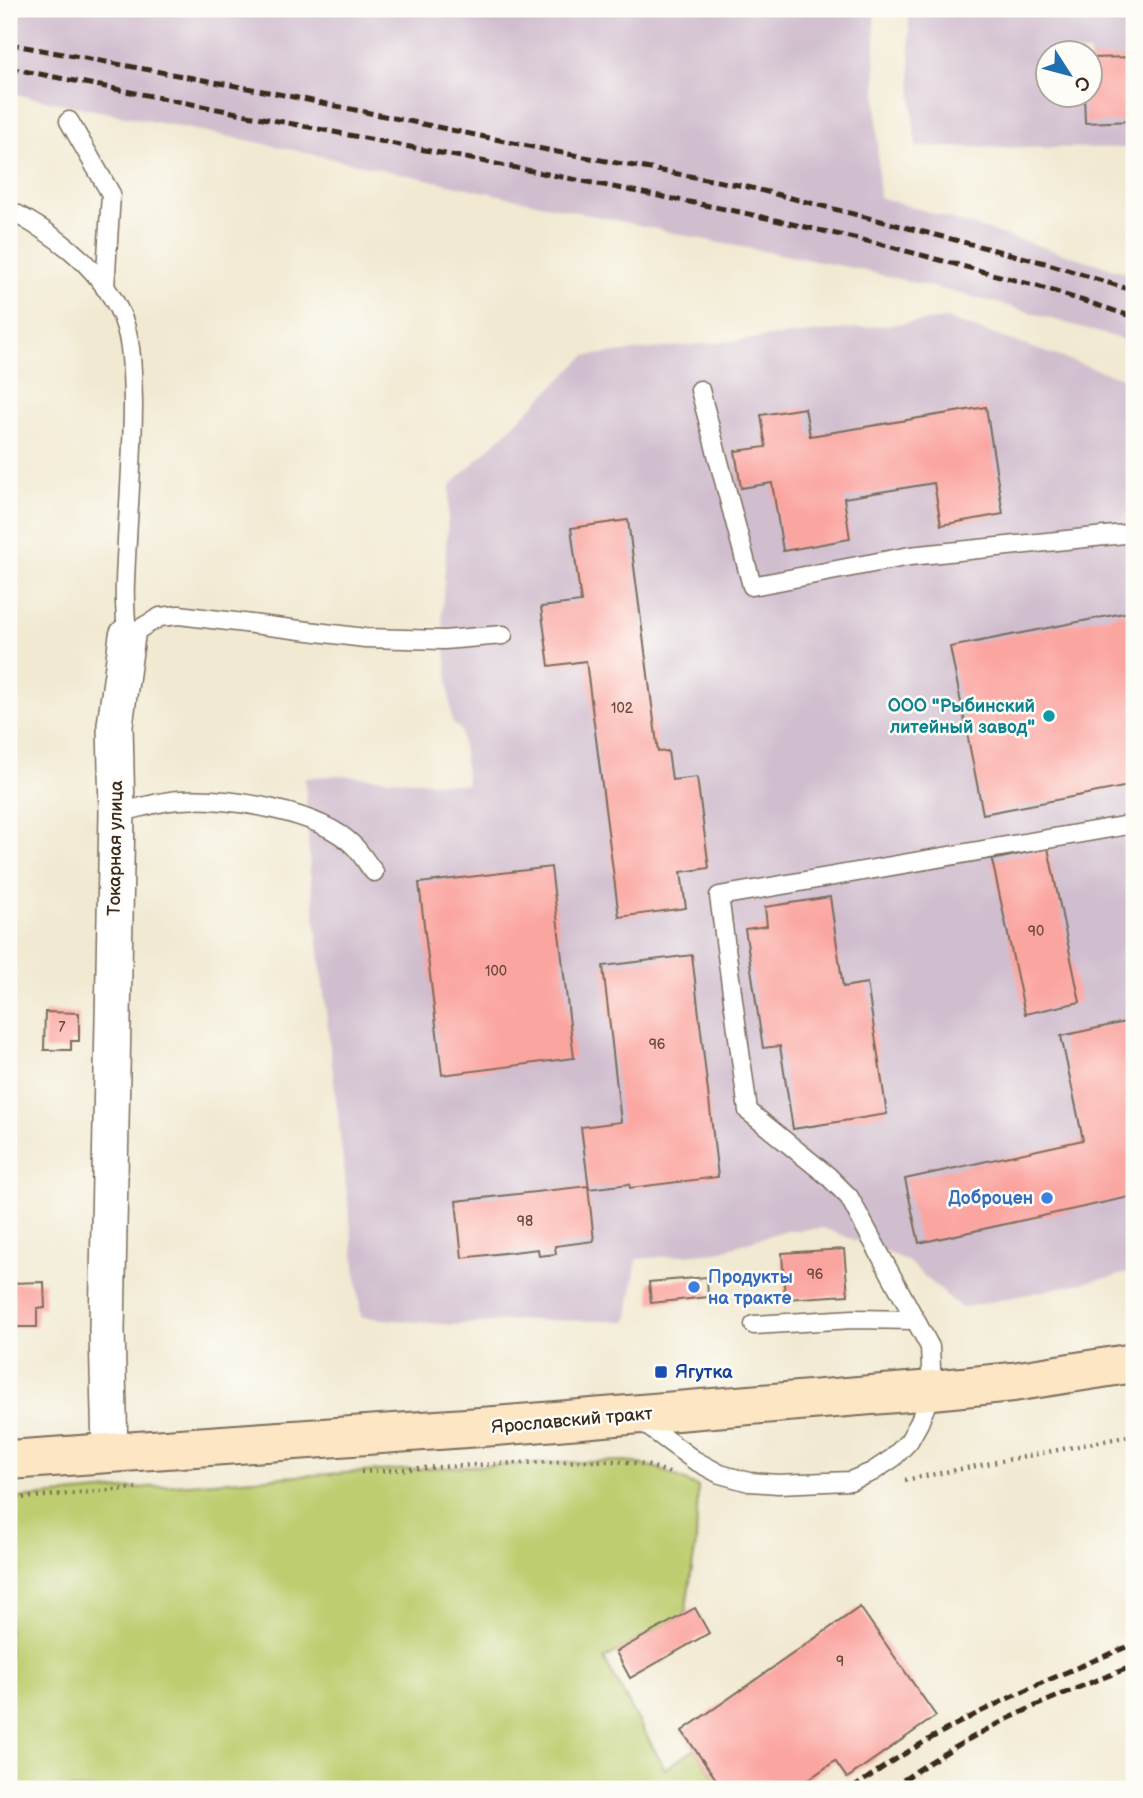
<svg xmlns="http://www.w3.org/2000/svg" width="1143" height="1798" font-family="'Balsamiq Sans',sans-serif">
  <style>
    .industrial { fill: #d0bdce; fill-rule: evenodd }
    .green { fill: #becd6f; stroke: #7c7c46; stroke-width: 2 }
    .building { fill: #fba5a0 }
    .lines { fill: none; stroke-linecap: round; stroke-linejoin: round }
    .lane-casing { stroke: #7b6d5d; stroke-width: 21 }
    .street-casing { stroke: #7b6d5d; stroke-width: 38 }
    .secondary-casing { stroke: #7b6d5d; stroke-width: 42 }
    .path { stroke: #7b6d5d; stroke-width: 4.5; stroke-dasharray: 2 5; stroke-linecap: butt }
    .lane { stroke: #fff; stroke-width: 18 }
    .street { stroke: #fff; stroke-width: 35 }
    .secondary { stroke: #fce6c4; stroke-width: 38 }
    .rail { stroke: #3b2a1e; stroke-width: 5; stroke-dasharray: 10 5; stroke-linecap: butt }
    .culture-dot { fill: #0f9aa8; stroke: #fdfcf7; stroke-width: 2.5 }
    .shop-dot { fill: #3f7fe0; stroke: #fdfcf7; stroke-width: 2.5 }
    .transit-dot { fill: #1a4fb4; stroke: #fdfcf7; stroke-width: 2.5 }
    .labels { text-anchor: middle; stroke-width: 5; stroke-linejoin: round; paint-order: stroke }
    .number-label { font-size: 14px; fill: #6b493e }
    .culture-label { font-size: 18px; font-weight: bold; fill: #0d838f; stroke: #fdfcf7; text-anchor: end }
    .street-label { font-size: 18px; fill: #3b2a1e; stroke: #fdfcf7 }
    .shop-label { font-size: 18px; font-weight: bold; fill: #366cbe; stroke: #fdfcf7; text-anchor: end }
    .transit-label { font-size: 18px; font-weight: bold; fill: #164399; stroke: #fdfcf7; text-anchor: start }
  </style>
  <rect width="100%" height="100%" fill="#fdfcf7"/>
  <filter id="ink" filterUnits="userSpaceOnUse"><feTurbulence type="fractalNoise" baseFrequency=".0143" numOctaves="2"/><feDisplacementMap in="SourceGraphic" scale="14" xChannelSelector="R" yChannelSelector="G"/><feConvolveMatrix kernelMatrix="1 2 1 2 8 2 1 2 1" color-interpolation-filters="sRGB"/></filter>
  <filter id="wash" filterUnits="userSpaceOnUse"><feTurbulence type="fractalNoise" baseFrequency=".00686" numOctaves="4" result="noise"/><feDisplacementMap in="SourceGraphic" scale="28" xChannelSelector="R" yChannelSelector="G"/><feGaussianBlur stdDeviation="1.57" result="paint"/><feColorMatrix in="noise" values="0 0 0 0 0 0 0 0 0 0 0 0 0 0 0 0 0 1.4 0 .05"/><feComposite in="paint" operator="in"/></filter>
  <g filter="url(#wash)">
    <rect width="100%" height="100%" fill="#f1e9d1"/>
    <g class="industrial">
      <path d="M9 9H874L879 197 1134 275V343L998 303 853 268 720 243 261 143 9 93Z"/>
      <path d="M908 9H1134V148L916 147 913 117ZM1048 52H1090V94H1048Z"/>
      <path d="M947 319 1134 382V1272L961 1308 906 1260 823 1228 783 1231 717 1252 637 1259 627 1321 519 1320 453 1325 361 1317 310 873 305 778 338 775 467 785 461 731 452 721 442 615 450 486 585 356Z"/>
    </g>
    <path class="green" d="M625 1461 657 1468 698 1487 696 1542 685 1614 604 1659 665 1769 695 1749 723 1789H9V1499C214 1481 419 1465 625 1461Z"/>
    <g id="blocks">
      <g class="building">
        <path d="M1134 57V121L1085 123 1084 94H1090V58Z"/>
        <path d="M986 407 1003 514 941 525 934 483 844 498 850 539 783 551 772 483 741 488 735 451 766 447 761 415 805 408 810 436Z"/>
        <path d="M628 520 658 752 668 751 672 780 697 777 709 868 681 872 686 908 619 917 586 661 549 666 541 607 581 602 571 528Z"/>
        <path d="M1134 611V785L983 814 950 647Z"/>
        <path d="M1048 848 1080 1002 1025 1014 992 860Z"/>
        <path d="M551 867 574 1058 442 1075 419 883Z"/>
        <path d="M830 897 843 987 867 983 887 1114 793 1129 780 1046 763 1048 745 929 767 926 765 907Z"/>
        <path d="M692 955 718 1177 630 1188 629 1184 589 1189 581 1127 621 1122 603 966Z"/>
        <path d="M45 1012 79 1013V1041H71V1050H44Z"/>
        <path d="M1134 1020V1196L919 1243 905 1179 1083 1140 1061 1036Z"/>
        <path d="M588 1186 594 1241 555 1246 556 1254 539 1256 538 1249 462 1258 456 1201Z"/>
        <path d="M844 1249 848 1295 785 1299 782 1253Z"/>
        <path d="M707 1277 708 1297 651 1303 649 1282Z"/>
        <path d="M44 1282 45 1308H37V1327H9V1283Z"/>
        <path d="M860 1607 936 1716 847 1778 835 1761 795 1789H723L682 1731Z"/>
        <path d="M695 1608 709 1633 630 1678 616 1652Z"/>
      </g>
    </g>
  </g>
  <g filter="url(#ink)">
    <use href="#blocks" fill-opacity="0" stroke="#7b6d5d" stroke-width="2"/>
    <g class="lines">
      <defs>
        <g id="lane">
          <path d="M69 121 111 194 105 288"/>
          <path d="M9 210C53 233 95 263 118 308 133 336 132 371 133 402 133 463 127 522 125 583 124 601 126 619 127 636L160 617 179 615 365 638 444 640 503 635"/>
          <path d="M700 390 752 586 910 556 1134 533"/>
          <path d="M117 813C137 809 159 801 180 800 228 797 320 811 354 846 362 854 367 864 374 872"/>
          <path d="M754 1325 853 1319 916 1320"/>
          <path d="M638 1419 694 1460 720 1474 749 1482 778 1484 850 1481 872 1472 893 1458 909 1441 919 1423 932 1390 930 1347 849 1197 828 1176 748 1111 719 896 1134 824"/>
        </g>
        <path id="street" d="M110 1453 107 1330 117 813 115 725 127 636"/>
        <path id="secondary" d="M9 1460 495 1426 932 1390 1013 1382 1134 1363"/>
      </defs>
      <use href="#lane" class="lane-casing"/>
      <use href="#street" class="street-casing"/>
      <use href="#secondary" class="secondary-casing"/>
      <g class="path">
        <path d="M361 1472C427 1468 492 1463 558 1462 596 1461 634 1457 669 1473"/>
        <path d="M905 1480 1134 1435"/>
        <path d="M9 1499 136 1488"/>
      </g>
      <use href="#lane" class="lane"/>
      <use href="#street" class="street"/>
      <use href="#secondary" class="secondary"/>
      <g class="rail">
        <path d="M9 44 274 93 557 152 744 186 1045 263 1134 291"/>
        <path d="M9 68 740 212 880 244 1037 286 1134 317"/>
        <path d="M852 1789C938 1726 1036 1684 1134 1644"/>
        <path d="M891 1789C965 1734 1048 1698 1134 1666"/>
      </g>
    </g>
  </g>
  <circle class="culture-dot" cx="1049" cy="716" r="7"/>
  <g class="shop-dot">
    <circle cx="1047" cy="1198" r="7"/>
    <circle cx="694" cy="1287" r="7"/>
  </g>
  <rect class="transit-dot" x="654" y="1365" width="14" height="14" rx="3.5"/>
  <g class="labels">
    <g class="number-label">
      <text x="622" y="713">102</text>
      <text x="1036" y="936">90</text>
      <text x="496" y="976">100</text>
      <text x="62" y="1032">7</text>
      <text x="657" y="1049">96</text>
      <text x="525" y="1226">98</text>
      <text x="815" y="1279">96</text>
      <text x="840" y="1666">9</text>
    </g>
    <g class="culture-label">
      <text x="1035" y="712">ООО "Рыбинский<tspan x="1035" dy="21">литейный завод"</tspan></text>
    </g>
    <g class="street-label">
      <text transform="translate(115 848) rotate(-89)" y="6">Токарная улица</text>
      <text transform="translate(572 1420) rotate(-5)" y="6">Ярославский тракт</text>
    </g>
    <g class="shop-label">
      <text x="1033" y="1204">Доброцен</text>
      <text x="708" y="1283" text-anchor="start">Продукты<tspan x="708" dy="21">на тракте</tspan></text>
    </g>
    <g class="transit-label">
      <text x="675" y="1378">Ягутка</text>
    </g>
  </g>
  <rect width="1143" height="1798" fill="none" stroke="#fdfcf7" stroke-width="35"/>
  <g transform="translate(1069 74) rotate(126)"><circle r="33" fill="#fdfcf7" stroke="#afa8a0" stroke-width="2"/>
  <path d="M0-5L12 26L0 18L-12 26Z" fill="#1f6fb2"/>
  <text y="-10" font-size="19" font-weight="bold" text-anchor="middle" fill="#3b2a1e">С</text>
  </g>
</svg>
